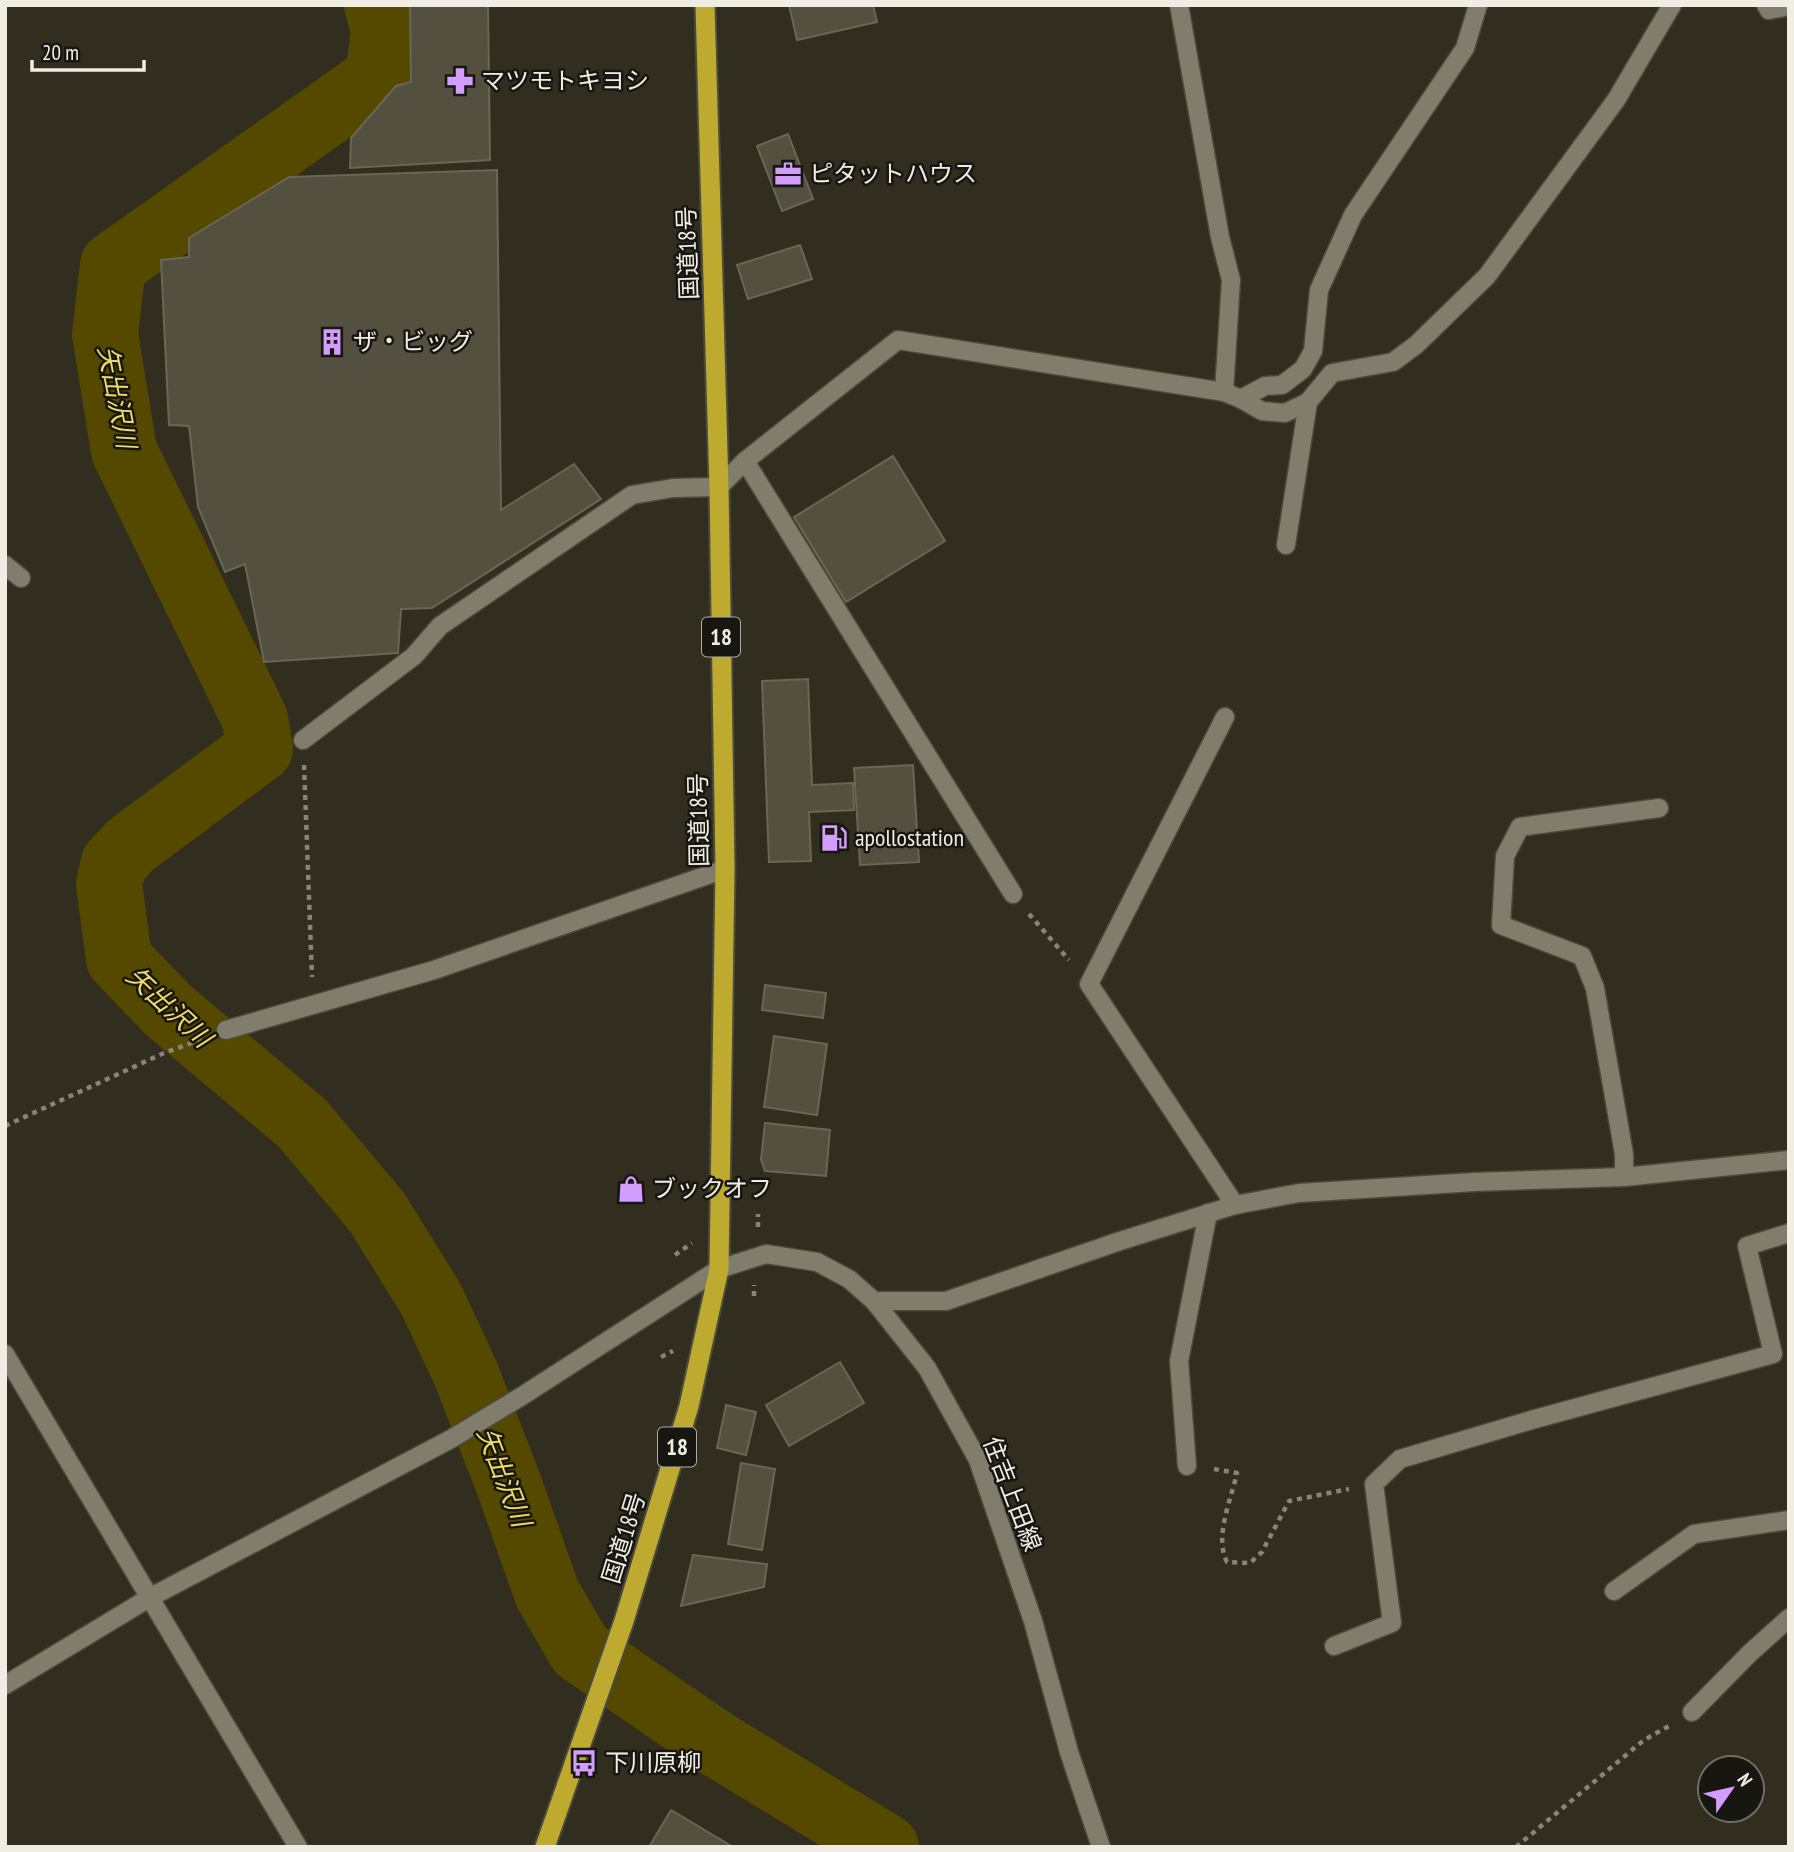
<svg xmlns="http://www.w3.org/2000/svg" width="1794" height="1852" font-family="'PT Sans Narrow','Noto Sans JP',sans-serif">
  <style>
    .lines { fill: none; stroke-linecap: round; stroke-linejoin: round }
    .river { stroke: #554900; stroke-width: 66 }
    .building { fill: #535040; stroke: #686655; stroke-width: 2 }
    .service-casing { stroke: #4c4a3e; stroke-width: 21 }
    .minor-casing { stroke: #4c4a3e; stroke-width: 21 }
    .secondary-casing { stroke: #4c4a3e; stroke-width: 21 }
    .trunk-casing { stroke: #4c4a3e; stroke-width: 23 }
    .path { stroke: #878479; stroke-width: 4.5; stroke-dasharray: 5 5; stroke-linecap: butt }
    .service { stroke: #807d6c; stroke-width: 18 }
    .minor { stroke: #807d6c; stroke-width: 18 }
    .secondary { stroke: #807d6c; stroke-width: 18 }
    .trunk { stroke: #beaa2e; stroke-width: 19 }
    .labels { text-anchor: middle; stroke-width: 5; stroke-linejoin: round; paint-order: stroke }
    .shield { fill: #181610; stroke: #aeaca4; stroke-width: 2 }
    .shield-label { font-size: 23px; font-weight: bold; fill: #efede4 }
    .poi-label { font-size: 24px; fill: #efede4; stroke: #181610; text-anchor: start }
    .street-label { font-size: 24px; fill: #efede4; stroke: #181610 }
    .water-label { font-size: 26px; font-style: italic; fill: #efda69; stroke: #181610 }
  </style>
  <rect width="100%" height="100%" fill="#312e20"/>
  <g class="lines">
    <path class="river" d="M377 5 384 31 378 77 113 265 105 334 124 451 255 719 260 749 131 845 114 863 109 884 119 959 168 1010 302 1123 377 1212 431 1299 466 1374 509 1485 547 1593 580 1650 717 1744 886 1847"/>
  </g>
  <g class="building">
    <path d="M410 5H488L490 160 350 168 351 138 396 86 411 82Z"/>
    <path d="M789 5H873L877 22 797 40Z"/>
    <path d="M788 134 813 199 782 211 757 146Z"/>
    <path d="M497 170 501 510 574 464 601 499 432 608 401 609 398 653 264 662 245 564 225 572 198 507 189 426 169 425 161 260 189 257V238L289 177Z"/>
    <path d="M800 245 812 279 748 299 737 265Z"/>
    <path d="M893 456 945 541 846 602 794 517Z"/>
    <path d="M808 679 812 785 853 783 854 810 809 812 811 861 769 862 762 681Z"/>
    <path d="M913 765 919 862 860 865 854 768Z"/>
    <path d="M765 985 826 993 823 1018 762 1010Z"/>
    <path d="M774 1036 827 1044 817 1115 764 1107Z"/>
    <path d="M765 1123 830 1130 826 1176 765 1171 761 1160Z"/>
    <path d="M840 1362 864 1403 789 1446 766 1405Z"/>
    <path d="M726 1405 756 1412 746 1455 717 1448Z"/>
    <path d="M741 1463 775 1469 762 1550 728 1544Z"/>
    <path d="M693 1555 767 1564 764 1587 681 1606Z"/>
    <path d="M671 1810 733 1847H649Z"/>
  </g>
  <g class="lines">
    <defs>
      <g id="service">
        <path d="M1766 5 1769 10 1789 6"/>
        <path d="M1241 399 1262 411 1285 413 1308 402 1332 373 1393 362 1416 345 1487 276 1616 100 1672 5"/>
        <path d="M303 740 414 656 440 626 632 495 673 488 719 487"/>
      </g>
      <g id="minor">
        <path d="M1179 5 1220 237 1231 280 1224 392"/>
        <path d="M745 461 1013 894"/>
        <path d="M719 487 745 461 898 340 1224 392 1241 399 1265 386 1282 385 1303 369 1313 351 1319 290 1353 215 1465 48 1478 5"/>
        <path d="M1286 545 1308 402"/>
        <path d="M5 565 21 578"/>
        <path d="M1225 717 1089 984 1235 1205"/>
        <path d="M226 1030 434 970 725 869"/>
        <path d="M1624 1177V1154L1595 988 1582 956 1501 925 1505 856 1520 827 1659 808"/>
        <path d="M874 1301H946L1120 1241 1235 1205 1299 1193 1474 1182 1624 1177 1789 1160"/>
        <path d="M5 1354 298 1847"/>
        <path d="M1187 1466 1179 1361 1208 1213"/>
        <path d="M1614 1591 1694 1534 1789 1520"/>
        <path d="M1334 1646 1392 1623 1374 1484 1400 1459 1535 1419 1773 1354 1747 1246 1789 1233"/>
        <path d="M5 1685 149 1598 451 1439 522 1396 719 1269"/>
        <path d="M1692 1712 1750 1653 1789 1618"/>
      </g>
      <path id="secondary" d="M719 1269 766 1254 817 1262 849 1279 874 1301 927 1368 978 1460 1033 1621 1069 1752 1101 1847"/>
      <path id="trunk" d="M545 1847 624 1621 689 1406 719 1269 725 869 719 487 705 5"/>
    </defs>
    <use href="#service" class="service-casing"/>
    <use href="#minor" class="minor-casing"/>
    <use href="#secondary" class="secondary-casing"/>
    <use href="#trunk" class="trunk-casing"/>
    <g class="path">
      <path d="M304 765 312 977"/>
      <path d="M1029 914 1069 960"/>
      <path d="M5 1126 164 1053 202 1039"/>
      <path d="M758 1227V1214"/>
      <path d="M675 1255 692 1243"/>
      <path d="M754 1296V1285"/>
      <path d="M661 1357 673 1351"/>
      <path d="M1214 1469 1237 1473C1231 1500 1214 1537 1227 1562L1250 1563 1262 1552 1289 1501 1349 1489"/>
      <path d="M1516 1847 1644 1740 1669 1726"/>
    </g>
    <use href="#service" class="service"/>
    <use href="#minor" class="minor"/>
    <use href="#secondary" class="secondary"/>
    <use href="#trunk" class="trunk"/>
  </g>
  <defs>
    <symbol id="pharmacy-bare" viewBox="-9 -9 18 18"><path d="M-2-6h4v4h4v4h-4v4h-4v-4h-4v-4h4Z" fill="#d29dfd" stroke="#181610" stroke-width="2.5" paint-order="stroke"/></symbol>
    <symbol id="office-bare" viewBox="-9 -9 18 18"><path d="M-6-3h4V-5.5h4V-3h4V5H-6ZM-1-4.5V-3h2v-1.5ZM-6 0V1H6V0Z" fill="#d29dfd" stroke="#181610" stroke-width="2.5" paint-order="stroke"/></symbol>
    <symbol id="building-bare" viewBox="-9 -9 18 18"><path d="M-4-6H4V6H1V3H-1V6H-4ZM-2.5-4.3h1.7v1.8h-1.7ZM.8-4.3h1.7v1.8H.8ZM-2.5-1h1.7V.8h-1.7ZM.8-1h1.7V.8H.8Z" fill="#d29dfd" stroke="#181610" stroke-width="2.5" paint-order="stroke"/></symbol>
    <symbol id="fuel-bare" viewBox="-9 -9 18 18"><path d="M-5.5-6h7V0h2V4h1.3V-2.5L3-4.5l.8-.8L6-3V5H2.5V1h-1V6h-7ZM-4.2-4.7v3.2H.2V-4.7Z" fill="#d29dfd" stroke="#181610" stroke-width="2.5" paint-order="stroke"/></symbol>
    <symbol id="shop-bare" viewBox="-9 -9 18 18"><path d="M-5-2.5h2.3a2.7 3.5 0 0 1 5.4 0H5L5.5 6h-11ZM-1.5-2.5h3a1.5 2.3 0 0 0-3 0Z" fill="#d29dfd" stroke="#181610" stroke-width="2.5" paint-order="stroke"/></symbol>
    <symbol id="bus-bare" viewBox="-9 -9 18 18"><path d="M-5-6H5V4H4V6H2V4H-2V6H-4V4H-5ZM-3.5-4V0h7V-4ZM-3.5 1.2v1.5H-2V1.2ZM2 1.2v1.5H3.5V1.2Z" fill="#d29dfd" stroke="#181610" stroke-width="2.5" paint-order="stroke"/></symbol>
  </defs>
  <g fill-rule="evenodd">
    <use href="#pharmacy-bare" x="441" y="62" width="38" height="38"/>
    <use href="#office-bare" x="769" y="155" width="38" height="38"/>
    <use href="#building-bare" x="313" y="323" width="38" height="38"/>
    <use href="#fuel-bare" x="815" y="819" width="38" height="38"/>
    <use href="#shop-bare" x="612" y="1170" width="38" height="38"/>
    <use href="#bus-bare" x="565" y="1744" width="38" height="38"/>
  </g>
  <g class="labels">
    <g class="shield">
      <rect x="702" y="617.5" width="38" height="39" rx="5"/>
      <rect x="658" y="1427.5" width="38" height="39" rx="5"/>
    </g>
    <g class="shield-label">
      <text x="721" y="645">18</text>
      <text x="677" y="1455">18</text>
    </g>
    <g class="poi-label">
      <text x="481" y="89">マツモトキヨシ</text>
      <text x="809" y="182">ピタットハウス</text>
      <text x="353" y="350">ザ・ビッグ</text>
      <text x="855" y="846">apollostation</text>
      <text x="652" y="1197">ブックオフ</text>
      <text x="605" y="1771">下川原柳</text>
    </g>
    <g class="street-label">
      <text transform="translate(688 253) rotate(-92)" y="8">国道18号</text>
      <text transform="translate(699 820) rotate(-91)" y="8">国道18号</text>
      <text transform="translate(1012 1494) rotate(69)" y="8">住吉上田線</text>
      <text transform="translate(624 1538) rotate(-73)" y="8">国道18号</text>
    </g>
    <g class="water-label">
      <text transform="translate(117 397) rotate(79)" y="9">矢出沢川</text>
      <text transform="translate(169 1007) rotate(43)" y="9">矢出沢川</text>
      <text transform="translate(504 1477) rotate(69)" y="9">矢出沢川</text>
    </g>
  </g>
  <rect width="1794" height="1852" fill="none" stroke="#efede4" stroke-width="14"/>
  <g transform="translate(1731 1789) rotate(56)"><circle r="33" fill="#181610" stroke="#6e6c65" stroke-width="2"/>
  <path d="M0-5L12 26L0 18L-12 26Z" fill="#d29dfd"/>
  <text y="-10" font-size="19" font-weight="bold" text-anchor="middle" fill="#efede4">N</text>
  </g>
  <path d="M32 60v10h112v-10" fill="none" stroke="#efede4" stroke-width="3.5"/>
  <text x="42" y="60" font-size="21" fill="#efede4" stroke="#181610" stroke-width="5" paint-order="stroke">20 m</text>
</svg>
